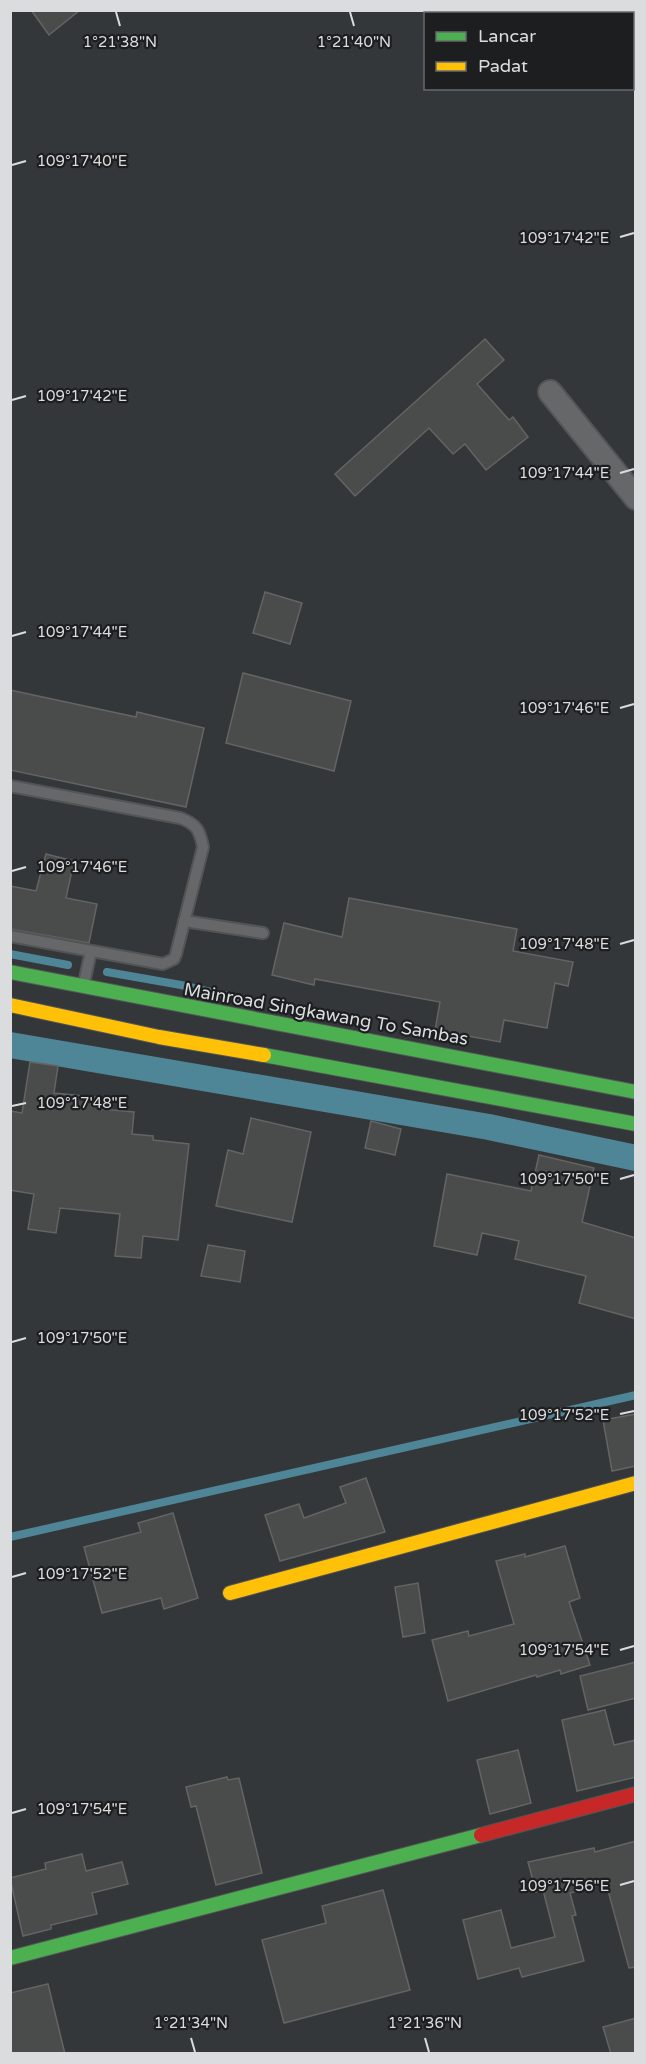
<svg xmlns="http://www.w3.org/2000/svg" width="646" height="2064" font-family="'Varela Round',sans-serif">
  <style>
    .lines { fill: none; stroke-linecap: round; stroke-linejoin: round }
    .stream { stroke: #4f8697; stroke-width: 8 }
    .canal { stroke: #4f8697; stroke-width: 26 }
    .building { fill: #4a4b4b; stroke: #636464; stroke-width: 1.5 }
    .lane-casing { stroke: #525456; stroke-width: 14 }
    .street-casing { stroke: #525456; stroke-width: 26 }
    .fast-casing { stroke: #525456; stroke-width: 16 }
    .slow-casing { stroke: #525456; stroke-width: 16 }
    .jam-casing { stroke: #525456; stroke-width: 16 }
    .lane { stroke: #666769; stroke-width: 10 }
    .street { stroke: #666769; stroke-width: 22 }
    .fast { stroke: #4caf50; stroke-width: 14 }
    .slow { stroke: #ffc107; stroke-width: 14 }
    .jam { stroke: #c62828; stroke-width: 14 }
    .ticks { fill: none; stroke: #dadcde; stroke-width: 2 }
    .labels { text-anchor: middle; stroke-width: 4.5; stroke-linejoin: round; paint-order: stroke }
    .street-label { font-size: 18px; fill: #dadcde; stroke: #1c1e20 }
    .ticks-label { font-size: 15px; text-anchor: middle; fill: #dadcde; stroke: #1c1e20; stroke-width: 4.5; stroke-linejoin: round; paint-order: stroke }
  </style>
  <rect width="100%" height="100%" fill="#343739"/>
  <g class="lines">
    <g class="stream">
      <path d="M10 954 68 965"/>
      <path d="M107 972 181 985 253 1002"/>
      <path d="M10 1537 636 1395"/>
    </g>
    <path class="canal" d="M10 1045 489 1127 636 1158"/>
  </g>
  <g class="building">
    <path d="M31 10H80L49 35Z"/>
    <path d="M485 339 504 360 477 384 509 420 513 417 528 437 486 470 465 444 453 454 429 428 355 496 335 474Z"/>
    <path d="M265 592 302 603 290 644 253 633Z"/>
    <path d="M243 673 351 701 334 771 226 743Z"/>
    <path d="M10 690 136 717 137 712 204 728 186 807 10 770Z"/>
    <path d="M46 854 74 861 66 898 97 904 89 943 10 929V886L36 891Z"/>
    <path d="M349 898 517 929 513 951 573 962 568 986 555 983 547 1028 504 1020 500 1042 435 1030 440 1002 315 979 314 985 272 975 284 923 342 937Z"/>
    <path d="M30 1062 58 1066 54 1093 103 1098 102 1109 134 1112 132 1134 153 1136V1140L189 1144 178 1240 143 1236 141 1258 115 1256 120 1214 60 1208 56 1233 28 1229 34 1194 10 1190V1111L22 1113Z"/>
    <path d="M251 1118 311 1132 292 1222 216 1206 228 1150 243 1154Z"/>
    <path d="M371 1121 401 1129 395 1155 365 1148Z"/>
    <path d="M539 1155 594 1168 582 1222 636 1238V1319L579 1303 586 1276 515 1259 519 1241 482 1233 477 1255 434 1246 447 1174 531 1191Z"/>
    <path d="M208 1245 245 1251 240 1282 201 1276Z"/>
    <path d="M636 1414V1466L612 1471 603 1420Z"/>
    <path d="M366 1478 385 1532 280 1561 265 1515 299 1504 304 1518 346 1503 340 1487Z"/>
    <path d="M173 1513 198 1598 164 1609 161 1598 102 1613 84 1547 141 1532 138 1523Z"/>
    <path d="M565 1546 580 1598 569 1602 590 1665 561 1674 560 1670 537 1677 536 1675 448 1701 432 1640 468 1631 469 1636 514 1624 496 1561 525 1554V1557Z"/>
    <path d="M418 1583 425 1633 403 1637 395 1587Z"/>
    <path d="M636 1662V1698L588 1710 580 1676Z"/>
    <path d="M605 1710 614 1745 636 1740V1777L577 1791 562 1720Z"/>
    <path d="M518 1750 531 1803 490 1814 477 1760Z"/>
    <path d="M227 1777 228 1780 239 1778 262 1873 216 1885 196 1806 191 1807 186 1787Z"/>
    <path d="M636 1841V1967L629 1968 606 1883 570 1893 576 1915 572 1916 584 1961 522 1977 519 1968 478 1979 463 1920 501 1910 511 1948 555 1937 543 1890 536 1892 528 1862 594 1848 595 1852Z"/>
    <path d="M82 1854 86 1871 122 1862 128 1884 92 1893 97 1914 51 1925V1929L23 1936 10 1878 46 1869 45 1863Z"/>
    <path d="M383 1890 410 1990 284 2023 262 1940 326 1923 322 1906Z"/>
    <path d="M48 1984 65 2054H10V1993Z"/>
    <path d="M636 2018V2054H611L603 2027Z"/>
  </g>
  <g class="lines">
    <defs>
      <g id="lane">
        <path d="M10 786 180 818C197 824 200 831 203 847L176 954 174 959 163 964 10 936"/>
        <path d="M184 921 263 933"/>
        <path d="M84 983 91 951"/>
      </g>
      <path id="street" d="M550 392 636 498"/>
      <g id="fast">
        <path d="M10 972 636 1092"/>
        <path d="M264 1055 636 1124"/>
        <path d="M10 1958 481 1835"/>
      </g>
      <g id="slow">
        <path d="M10 1005 159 1037 264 1055"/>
        <path d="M230 1593 636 1483"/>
      </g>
      <path id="jam" d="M481 1835 636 1794"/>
    </defs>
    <use href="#lane" class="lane-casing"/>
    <use href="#street" class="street-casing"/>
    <use href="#fast" class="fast-casing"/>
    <use href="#slow" class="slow-casing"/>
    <use href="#jam" class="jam-casing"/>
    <use href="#lane" class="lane"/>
    <use href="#street" class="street"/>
    <use href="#fast" class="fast"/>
    <use href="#slow" class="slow"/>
    <use href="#jam" class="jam"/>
  </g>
  <path class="ticks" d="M116 12 120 26M350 12 354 26M12 165 26 161M620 237 634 233M12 400 26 396M620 473 634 469M12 636 26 632M620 708 634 704M12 871 26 867M620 944 634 940M12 1106 26 1103M620 1179 634 1175M12 1342 26 1338M620 1414 634 1411M12 1577 26 1573M620 1650 634 1646M12 1813 26 1809M620 1885 634 1881M191 2038 195 2052M425 2038 429 2052"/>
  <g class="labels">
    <g class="street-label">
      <text transform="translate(326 1014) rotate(10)" y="6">Mainroad Singkawang To Sambas</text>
    </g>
  </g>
  <g class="ticks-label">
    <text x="120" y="47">1°21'38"N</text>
    <text x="354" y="47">1°21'40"N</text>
    <text x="82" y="166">109°17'40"E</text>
    <text x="564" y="243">109°17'42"E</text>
    <text x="82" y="401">109°17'42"E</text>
    <text x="564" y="478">109°17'44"E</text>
    <text x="82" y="637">109°17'44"E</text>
    <text x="564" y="713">109°17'46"E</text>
    <text x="82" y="872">109°17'46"E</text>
    <text x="564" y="949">109°17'48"E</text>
    <text x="82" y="1108">109°17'48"E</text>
    <text x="564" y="1184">109°17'50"E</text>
    <text x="82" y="1343">109°17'50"E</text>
    <text x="564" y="1420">109°17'52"E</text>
    <text x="82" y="1579">109°17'52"E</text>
    <text x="564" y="1655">109°17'54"E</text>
    <text x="82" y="1814">109°17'54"E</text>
    <text x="564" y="1891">109°17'56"E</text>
    <text x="191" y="2028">1°21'34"N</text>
    <text x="425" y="2028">1°21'36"N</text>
  </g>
  <rect width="646" height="2064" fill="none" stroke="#dadcde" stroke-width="24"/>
  <rect x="424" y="12" width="210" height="78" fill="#1c1e20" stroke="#686a6c" stroke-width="1.5"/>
  <rect x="436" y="32" width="30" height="9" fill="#4caf50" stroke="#686a6c" stroke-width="1.5"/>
  <text x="478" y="42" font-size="18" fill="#dadcde">Lancar</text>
  <rect x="436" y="62" width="30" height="9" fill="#ffc107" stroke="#686a6c" stroke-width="1.5"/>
  <text x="478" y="72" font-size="18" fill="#dadcde">Padat</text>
</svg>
